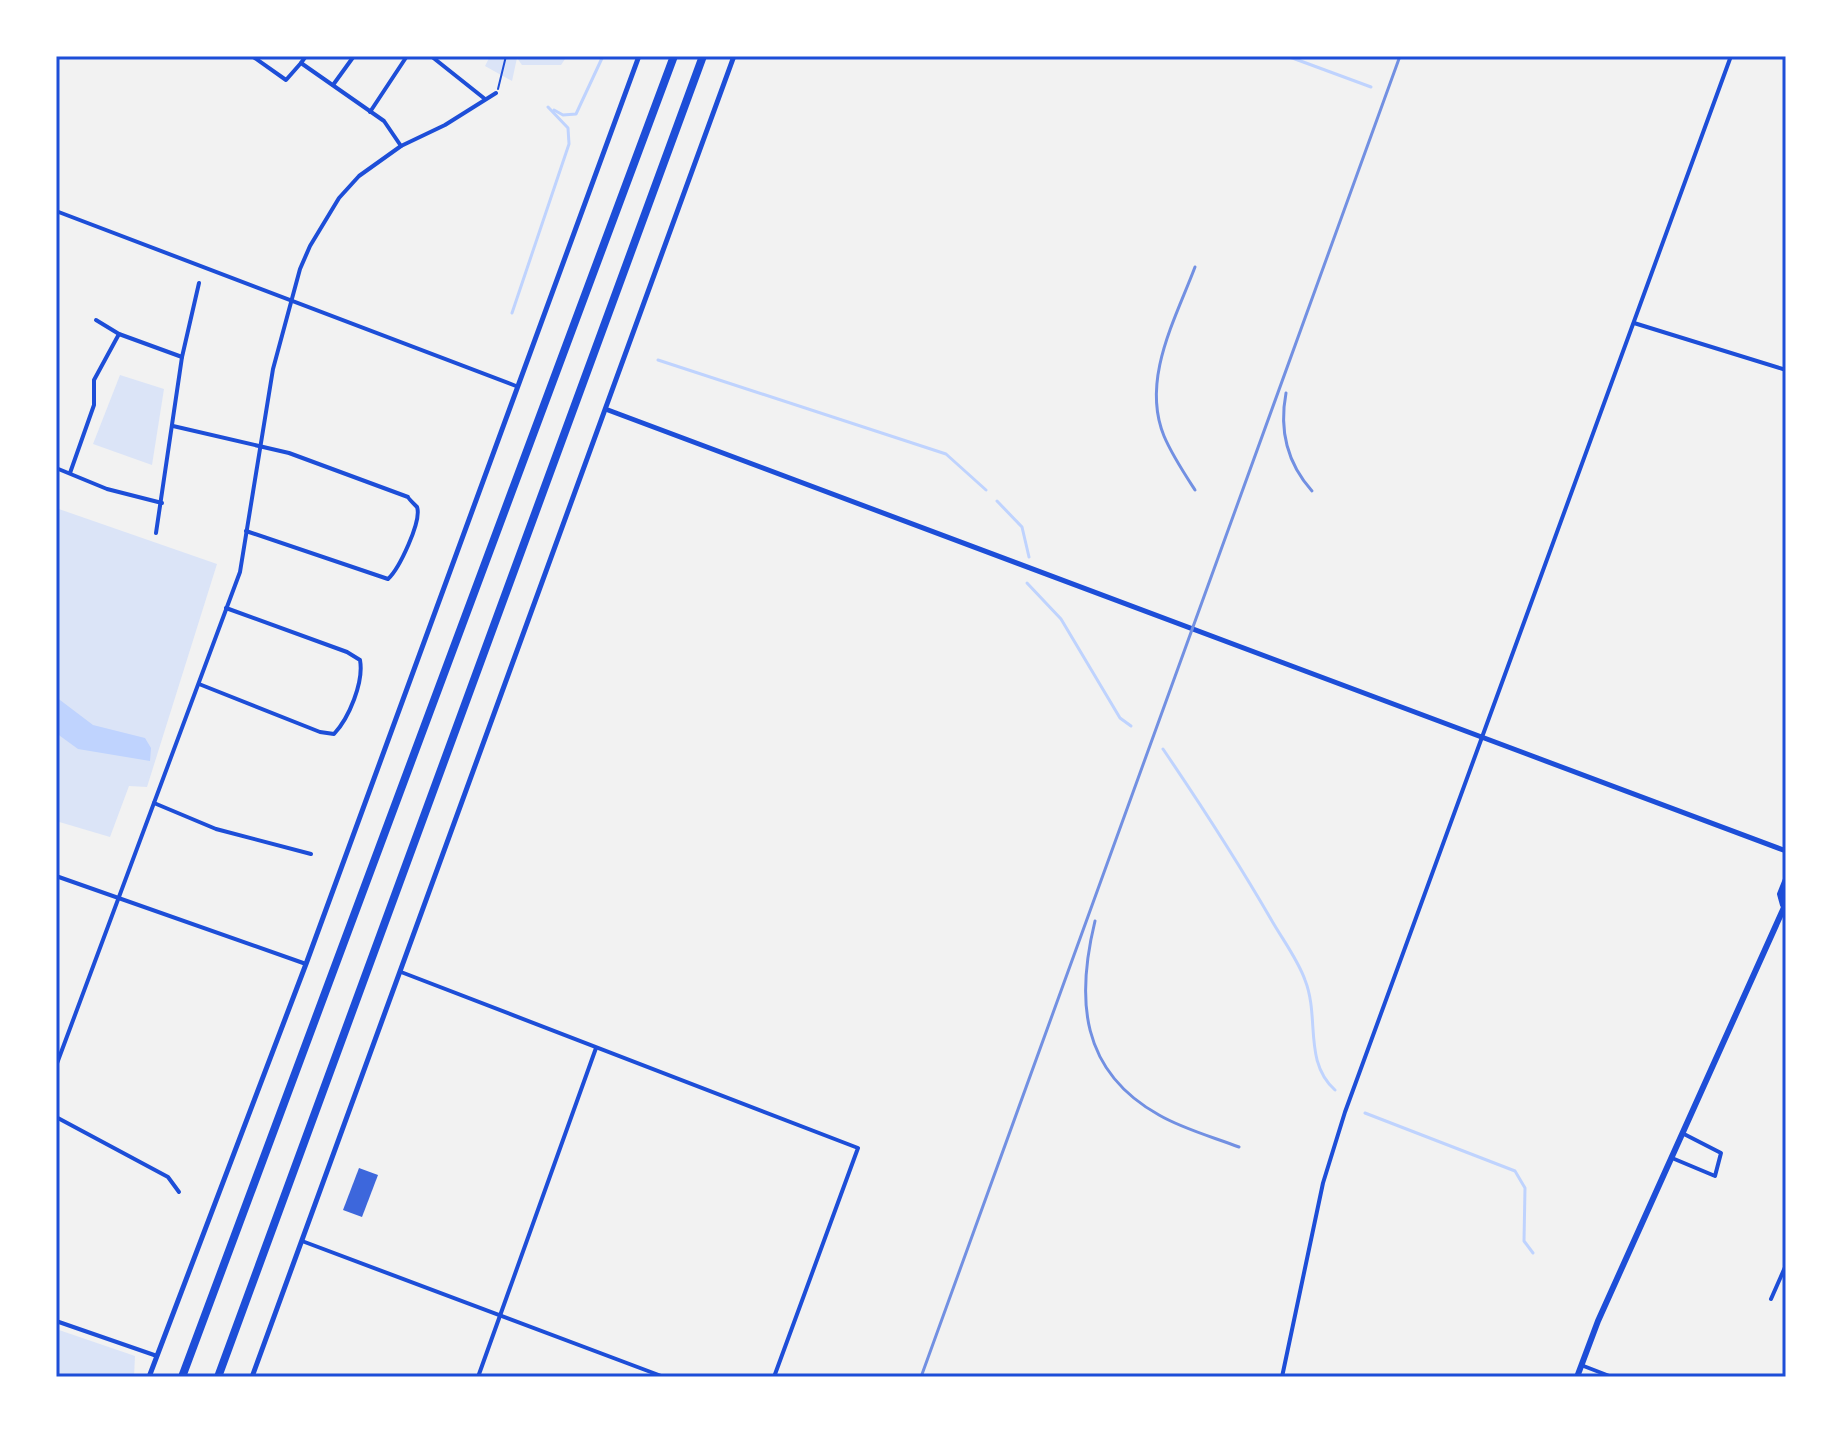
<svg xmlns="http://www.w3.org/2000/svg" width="1842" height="1433" font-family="'Exo 2',sans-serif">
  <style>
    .green { fill: #dbe4f7 }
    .water { fill: #bfd3fe }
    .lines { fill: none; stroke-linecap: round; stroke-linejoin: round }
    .stream { stroke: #bfd3fe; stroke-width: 3 }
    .building { fill: #3d67dc }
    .path { stroke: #1d4ed8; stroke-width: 2 }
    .minor { stroke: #1d4ed8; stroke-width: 4 }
    .tertiary { stroke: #1d4ed8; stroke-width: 5 }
    .secondary { stroke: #1d4ed8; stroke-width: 6 }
    .motorway { stroke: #1d4ed8; stroke-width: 8 }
    .rail { stroke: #7290e2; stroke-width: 3 }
    .neatline { fill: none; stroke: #1d4ed8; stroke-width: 3 }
  </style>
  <rect width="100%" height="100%" fill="#f2f2f2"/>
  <g class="green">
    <path d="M490 56H567L561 65H522L517 58 512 81 485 66Z"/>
    <path d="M120 375 164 389 152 465 93 444Z"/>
    <path d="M56 508 217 564 147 787 129 786 110 837 56 821Z"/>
    <path d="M56 1329 135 1356 134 1377H56Z"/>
  </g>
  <path class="water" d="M56 697 93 725 145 738 151 748 150 761 78 749 56 733Z"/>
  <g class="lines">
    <g class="stream">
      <path d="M1287 56 1371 87"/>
      <path d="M554 110 563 115 576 114 603 56"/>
      <path d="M512 313 569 144 568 128 548 107"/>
      <path d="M658 360 946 454 986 490"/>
      <path d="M997 501 1022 527 1029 557"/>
      <path d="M1027 583 1061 619 1120 718 1131 726"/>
      <path d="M1163 749C1201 805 1238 862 1272 921 1283 940 1298 960 1305 980 1320 1018 1303 1061 1335 1090"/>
      <path d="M1365 1113 1515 1171 1525 1188 1524 1241 1533 1253"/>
    </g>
  </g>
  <path class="building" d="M359 1168 378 1175 362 1217 343 1210Z"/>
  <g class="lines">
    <path class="path" d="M498 89 506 56"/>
    <g class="minor">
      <path d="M252 56 286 80 301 63 384 121 401 146"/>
      <path d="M431 56 485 99"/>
      <path d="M301 63 306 56"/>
      <path d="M333 85 354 56"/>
      <path d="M370 112 407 56"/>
      <path d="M56 211 516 386"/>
      <path d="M96 320 119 334 182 357"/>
      <path d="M1634 323 1786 370"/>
      <path d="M173 426 289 453 408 497C408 498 416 506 417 507 422 521 399 569 388 579L246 531"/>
      <path d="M56 468 107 489 162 503"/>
      <path d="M70 473 94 405V380L119 334"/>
      <path d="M156 533 182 357 199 283"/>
      <path d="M199 684 320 732 334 734C349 718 364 682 360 660L347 652 226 608"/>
      <path d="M154 803 216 829 311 854"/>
      <path d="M56 876 306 964"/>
      <path d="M401 972 858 1148 774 1377"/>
      <path d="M56 1066 240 572 273 369 300 269 310 246 339 198 359 176 401 146 445 125 496 93"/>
      <path d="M56 1117 168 1177 179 1192"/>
      <path d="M1672 1158 1715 1176 1721 1153 1682 1133"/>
      <path d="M302 1241 664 1377"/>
      <path d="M1771 1299 1786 1265"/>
      <path d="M56 1321 157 1356"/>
      <path d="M1581 1365 1612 1377"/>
      <path d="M478 1377 596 1048"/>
      <path d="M1282 1377 1323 1183 1345 1112 1731 56"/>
    </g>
    <g class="tertiary">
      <path d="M608 410 1786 851"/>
      <path d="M149 1377 306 964 639 56"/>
      <path d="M252 1377 734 56"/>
    </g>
    <g class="secondary">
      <path d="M1783 905 1780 894 1786 879"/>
      <path d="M1577 1377 1598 1321 1786 903"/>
    </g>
    <g class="motorway">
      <path d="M182 1377 674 56"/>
      <path d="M218 1377 703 56"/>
    </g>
    <g class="rail">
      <path d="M1195 267C1175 320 1141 380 1164 436 1172 455 1184 473 1195 490"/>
      <path d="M1286 393C1279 430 1287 463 1312 491"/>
      <path d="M1095 921C1076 999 1080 1071 1159 1115 1183 1129 1213 1137 1239 1147"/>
      <path d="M921 1377 1400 56"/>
    </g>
  </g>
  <rect width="1842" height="1433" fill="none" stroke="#ffffff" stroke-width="116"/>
  <rect x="58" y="58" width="1726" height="1317" class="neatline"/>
</svg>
